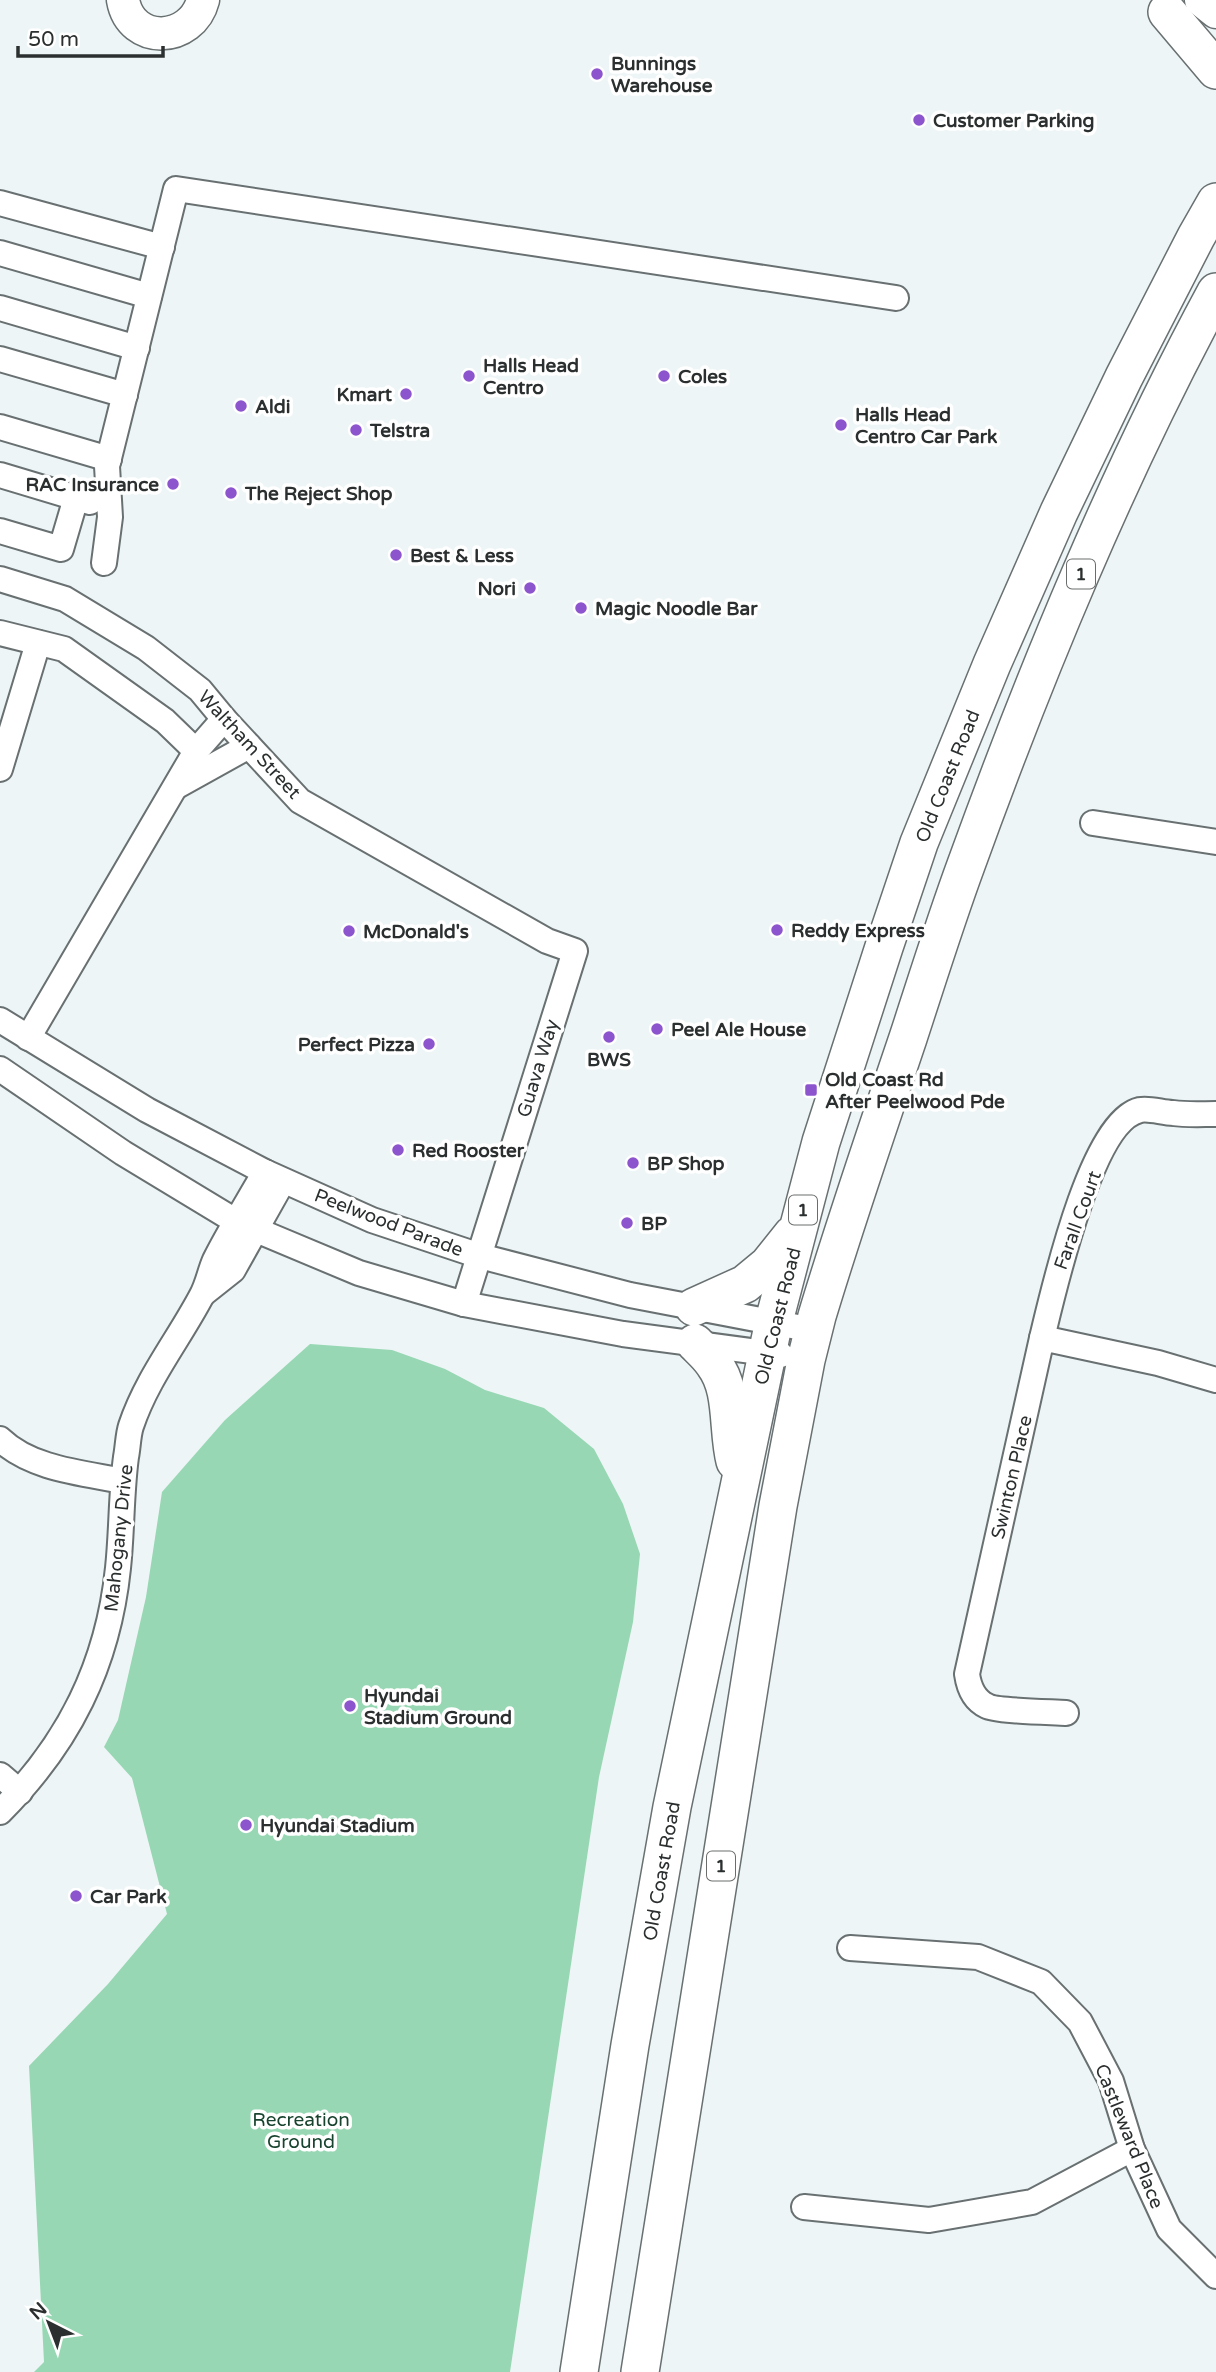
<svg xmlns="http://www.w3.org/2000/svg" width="1216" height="2372" font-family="'Varela Round',sans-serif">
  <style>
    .green { fill: #97d7b3 }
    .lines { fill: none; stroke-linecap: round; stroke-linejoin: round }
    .minor-casing { stroke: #697071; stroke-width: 28 }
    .major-casing { stroke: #697071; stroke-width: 35 }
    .highway-casing { stroke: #697071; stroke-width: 40 }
    .minor { stroke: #fff; stroke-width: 24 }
    .major { stroke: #fff; stroke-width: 32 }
    .highway { stroke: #fff; stroke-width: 37 }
    .poi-dot { fill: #8c55cd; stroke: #fff; stroke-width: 2.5 }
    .labels { text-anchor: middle; stroke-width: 7; stroke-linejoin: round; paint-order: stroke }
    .shield { fill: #fff; stroke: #6b6d6d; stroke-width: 2 }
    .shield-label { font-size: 18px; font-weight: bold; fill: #2b2f2f }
    .poi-label { font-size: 19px; font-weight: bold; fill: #2b2f2f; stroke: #fff; text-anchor: start }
    .street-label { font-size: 19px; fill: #2b2f2f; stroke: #fff }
    .park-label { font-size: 19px; fill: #18442f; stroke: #fff }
  </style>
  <rect width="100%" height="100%" fill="#edf5f6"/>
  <path class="green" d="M310 1344 392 1350 445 1369 485 1390 544 1408 594 1449 623 1504 640 1554 633 1622 599 1777 510 2372H34L44 2362 29 2066 108 1984 167 1914 132 1778 104 1747 118 1720 146 1597 162 1492 225 1420Z"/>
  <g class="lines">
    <defs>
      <g id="minor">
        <path d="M0 203 162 247"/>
        <path d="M0 253 149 296"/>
        <path d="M0 308 137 348"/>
        <path d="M0 359 125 395"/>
        <path d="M0 427 109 459"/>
        <path d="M0 475 90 502"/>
        <path d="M0 531 61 549 76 498"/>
        <path d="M104 563 110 517 107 466 176 189 896 298"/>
        <path d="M0 579 65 599 146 648 200 690 224 719 300 801 547 941 575 951 464 1304"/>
        <path d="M0 633 64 649 165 721 196 751"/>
        <path d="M0 769 38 643"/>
        <path d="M177 786 249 746"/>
        <path d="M1093 823 1216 842"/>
        <path d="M0 1020 147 1110 265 1172 372 1220 480 1256 630 1295 813 1330"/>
        <path d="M28 1038 196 751 224 719"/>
        <path d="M0 1069 123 1153 237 1222 359 1273 464 1304 623 1334 781 1355"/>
        <path d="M204 1293 233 1270 283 1181"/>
        <path d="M1042 1338C1053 1293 1091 1121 1140 1110 1150 1108 1163 1113 1173 1113 1187 1115 1202 1114 1216 1114"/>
        <path d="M0 1439C31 1469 83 1473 123 1481"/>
        <path d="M1066 1713C1051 1712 996 1711 987 1706 974 1700 969 1688 967 1674L1042 1338 1158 1363 1216 1380"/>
        <path d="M0 1775 20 1792"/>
        <path d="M0 1812C69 1743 108 1665 118 1568 122 1531 121 1494 126 1457 128 1447 128 1435 131 1426 147 1378 179 1339 202 1295 208 1284 210 1271 215 1260 230 1230 248 1202 265 1172"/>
        <path d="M850 1948 978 1957 1041 1982 1080 2022 1111 2081 1132 2149 1169 2229 1216 2276"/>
        <path d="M804 2207 929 2220 1032 2202 1132 2149"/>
      </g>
      <g id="major">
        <path d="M123 0C131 46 192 43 203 0"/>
        <path d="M1201 0 1216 12"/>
      </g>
      <g id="highway">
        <path d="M1167 12 1216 70"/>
        <path d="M694 1307 745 1284 768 1265 792 1235"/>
        <path d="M695 1343C702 1350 709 1356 714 1364 734 1390 727 1430 735 1461"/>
        <path d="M579 2372 630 2045 672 1807 774 1321 821 1142 884 947 919 843 992 664 1059 512 1124 377 1196 237 1216 202"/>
        <path d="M640 2372 778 1506 806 1360 817 1316C845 1223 877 1130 908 1038 927 980 945 922 966 865 1037 669 1117 475 1216 292"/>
      </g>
    </defs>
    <use href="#minor" class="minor-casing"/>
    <use href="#major" class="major-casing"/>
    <use href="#highway" class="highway-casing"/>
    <use href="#minor" class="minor"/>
    <use href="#major" class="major"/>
    <use href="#highway" class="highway"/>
  </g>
  <g class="poi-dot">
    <circle cx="597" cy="74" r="7"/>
    <circle cx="919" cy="120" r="7"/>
    <circle cx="469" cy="376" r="7"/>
    <circle cx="664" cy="376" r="7"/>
    <circle cx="406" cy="394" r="7"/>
    <circle cx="241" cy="406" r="7"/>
    <circle cx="841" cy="425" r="7"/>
    <circle cx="356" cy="430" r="7"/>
    <circle cx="173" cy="484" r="7"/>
    <circle cx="231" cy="493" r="7"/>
    <circle cx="396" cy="555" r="7"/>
    <circle cx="530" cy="588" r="7"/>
    <circle cx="581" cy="608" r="7"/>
    <circle cx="777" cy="930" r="7"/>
    <circle cx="349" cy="931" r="7"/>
    <circle cx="657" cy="1029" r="7"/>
    <circle cx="609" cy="1037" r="7"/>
    <circle cx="429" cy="1044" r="7"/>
    <rect x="804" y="1083" width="14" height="14" rx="3.5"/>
    <circle cx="398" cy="1150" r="7"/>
    <circle cx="633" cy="1163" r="7"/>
    <circle cx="627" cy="1223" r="7"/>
    <circle cx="350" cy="1706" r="7"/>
    <circle cx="246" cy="1825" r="7"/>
    <circle cx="76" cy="1896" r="7"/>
  </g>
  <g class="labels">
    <g class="shield">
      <rect x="1067" y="559.5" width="28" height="29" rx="5"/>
      <rect x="789" y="1195.5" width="28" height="29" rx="5"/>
      <rect x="707" y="1851.5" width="28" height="29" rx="5"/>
    </g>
    <g class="shield-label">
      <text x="1081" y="580">1</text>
      <text x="803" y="1216">1</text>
      <text x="721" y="1872">1</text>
    </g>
    <g class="poi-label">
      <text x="611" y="70">Bunnings<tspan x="611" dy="22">Warehouse</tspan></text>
      <text x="933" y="127">Customer Parking</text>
      <text x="483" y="372">Halls Head<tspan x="483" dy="22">Centro</tspan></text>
      <text x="678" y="383">Coles</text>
      <text x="392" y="401" text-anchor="end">Kmart</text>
      <text x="255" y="413">Aldi</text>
      <text x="855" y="421">Halls Head<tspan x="855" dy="22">Centro Car Park</tspan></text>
      <text x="370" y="437">Telstra</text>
      <text x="159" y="491" text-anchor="end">RAC Insurance</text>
      <text x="245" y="500">The Reject Shop</text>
      <text x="410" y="562">Best &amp; Less</text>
      <text x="516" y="595" text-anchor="end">Nori</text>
      <text x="595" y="615">Magic Noodle Bar</text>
      <text x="791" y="937">Reddy Express</text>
      <text x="363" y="938">McDonald's</text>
      <text x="671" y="1036">Peel Ale House</text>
      <text x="415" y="1051" text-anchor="end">Perfect Pizza</text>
      <text x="609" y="1066" text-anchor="middle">BWS</text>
      <text x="825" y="1086">Old Coast Rd<tspan x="825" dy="22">After Peelwood Pde</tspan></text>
      <text x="412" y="1157">Red Rooster</text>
      <text x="647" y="1170">BP Shop</text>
      <text x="641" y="1230">BP</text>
      <text x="364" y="1702">Hyundai<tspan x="364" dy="22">Stadium Ground</tspan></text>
      <text x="260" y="1832">Hyundai Stadium</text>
      <text x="90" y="1903">Car Park</text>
    </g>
    <g class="street-label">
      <text transform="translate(250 744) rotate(47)" y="7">Waltham Street</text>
      <text transform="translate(947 776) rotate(-68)" y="7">Old Coast Road</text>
      <text transform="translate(537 1068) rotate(-73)" y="7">Guava Way</text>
      <text transform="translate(1077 1220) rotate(-70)" y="7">Farall Court</text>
      <text transform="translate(389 1222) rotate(21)" y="7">Peelwood Parade</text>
      <text transform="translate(777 1316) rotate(-76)" y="7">Old Coast Road</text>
      <text transform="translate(1011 1477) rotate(-77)" y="7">Swinton Place</text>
      <text transform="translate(118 1538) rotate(-84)" y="7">Mahogany Drive</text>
      <text transform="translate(661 1871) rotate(-80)" y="7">Old Coast Road</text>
      <text transform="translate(1130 2136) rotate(68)" y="7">Castleward Place</text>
    </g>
    <g class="park-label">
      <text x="301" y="2126">Recreation<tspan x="301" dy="22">Ground</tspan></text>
    </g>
  </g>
  <g transform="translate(49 2323) rotate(318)" stroke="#ffffff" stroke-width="5" paint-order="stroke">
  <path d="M0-5L12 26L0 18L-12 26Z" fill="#2b2f2f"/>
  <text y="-10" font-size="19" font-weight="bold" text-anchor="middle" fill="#2b2f2f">N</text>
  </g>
  <path d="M18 46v10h145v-10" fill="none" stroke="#2b2f2f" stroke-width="3.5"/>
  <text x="28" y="46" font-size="21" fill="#2b2f2f" stroke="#ffffff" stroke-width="5" paint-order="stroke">50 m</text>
</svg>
